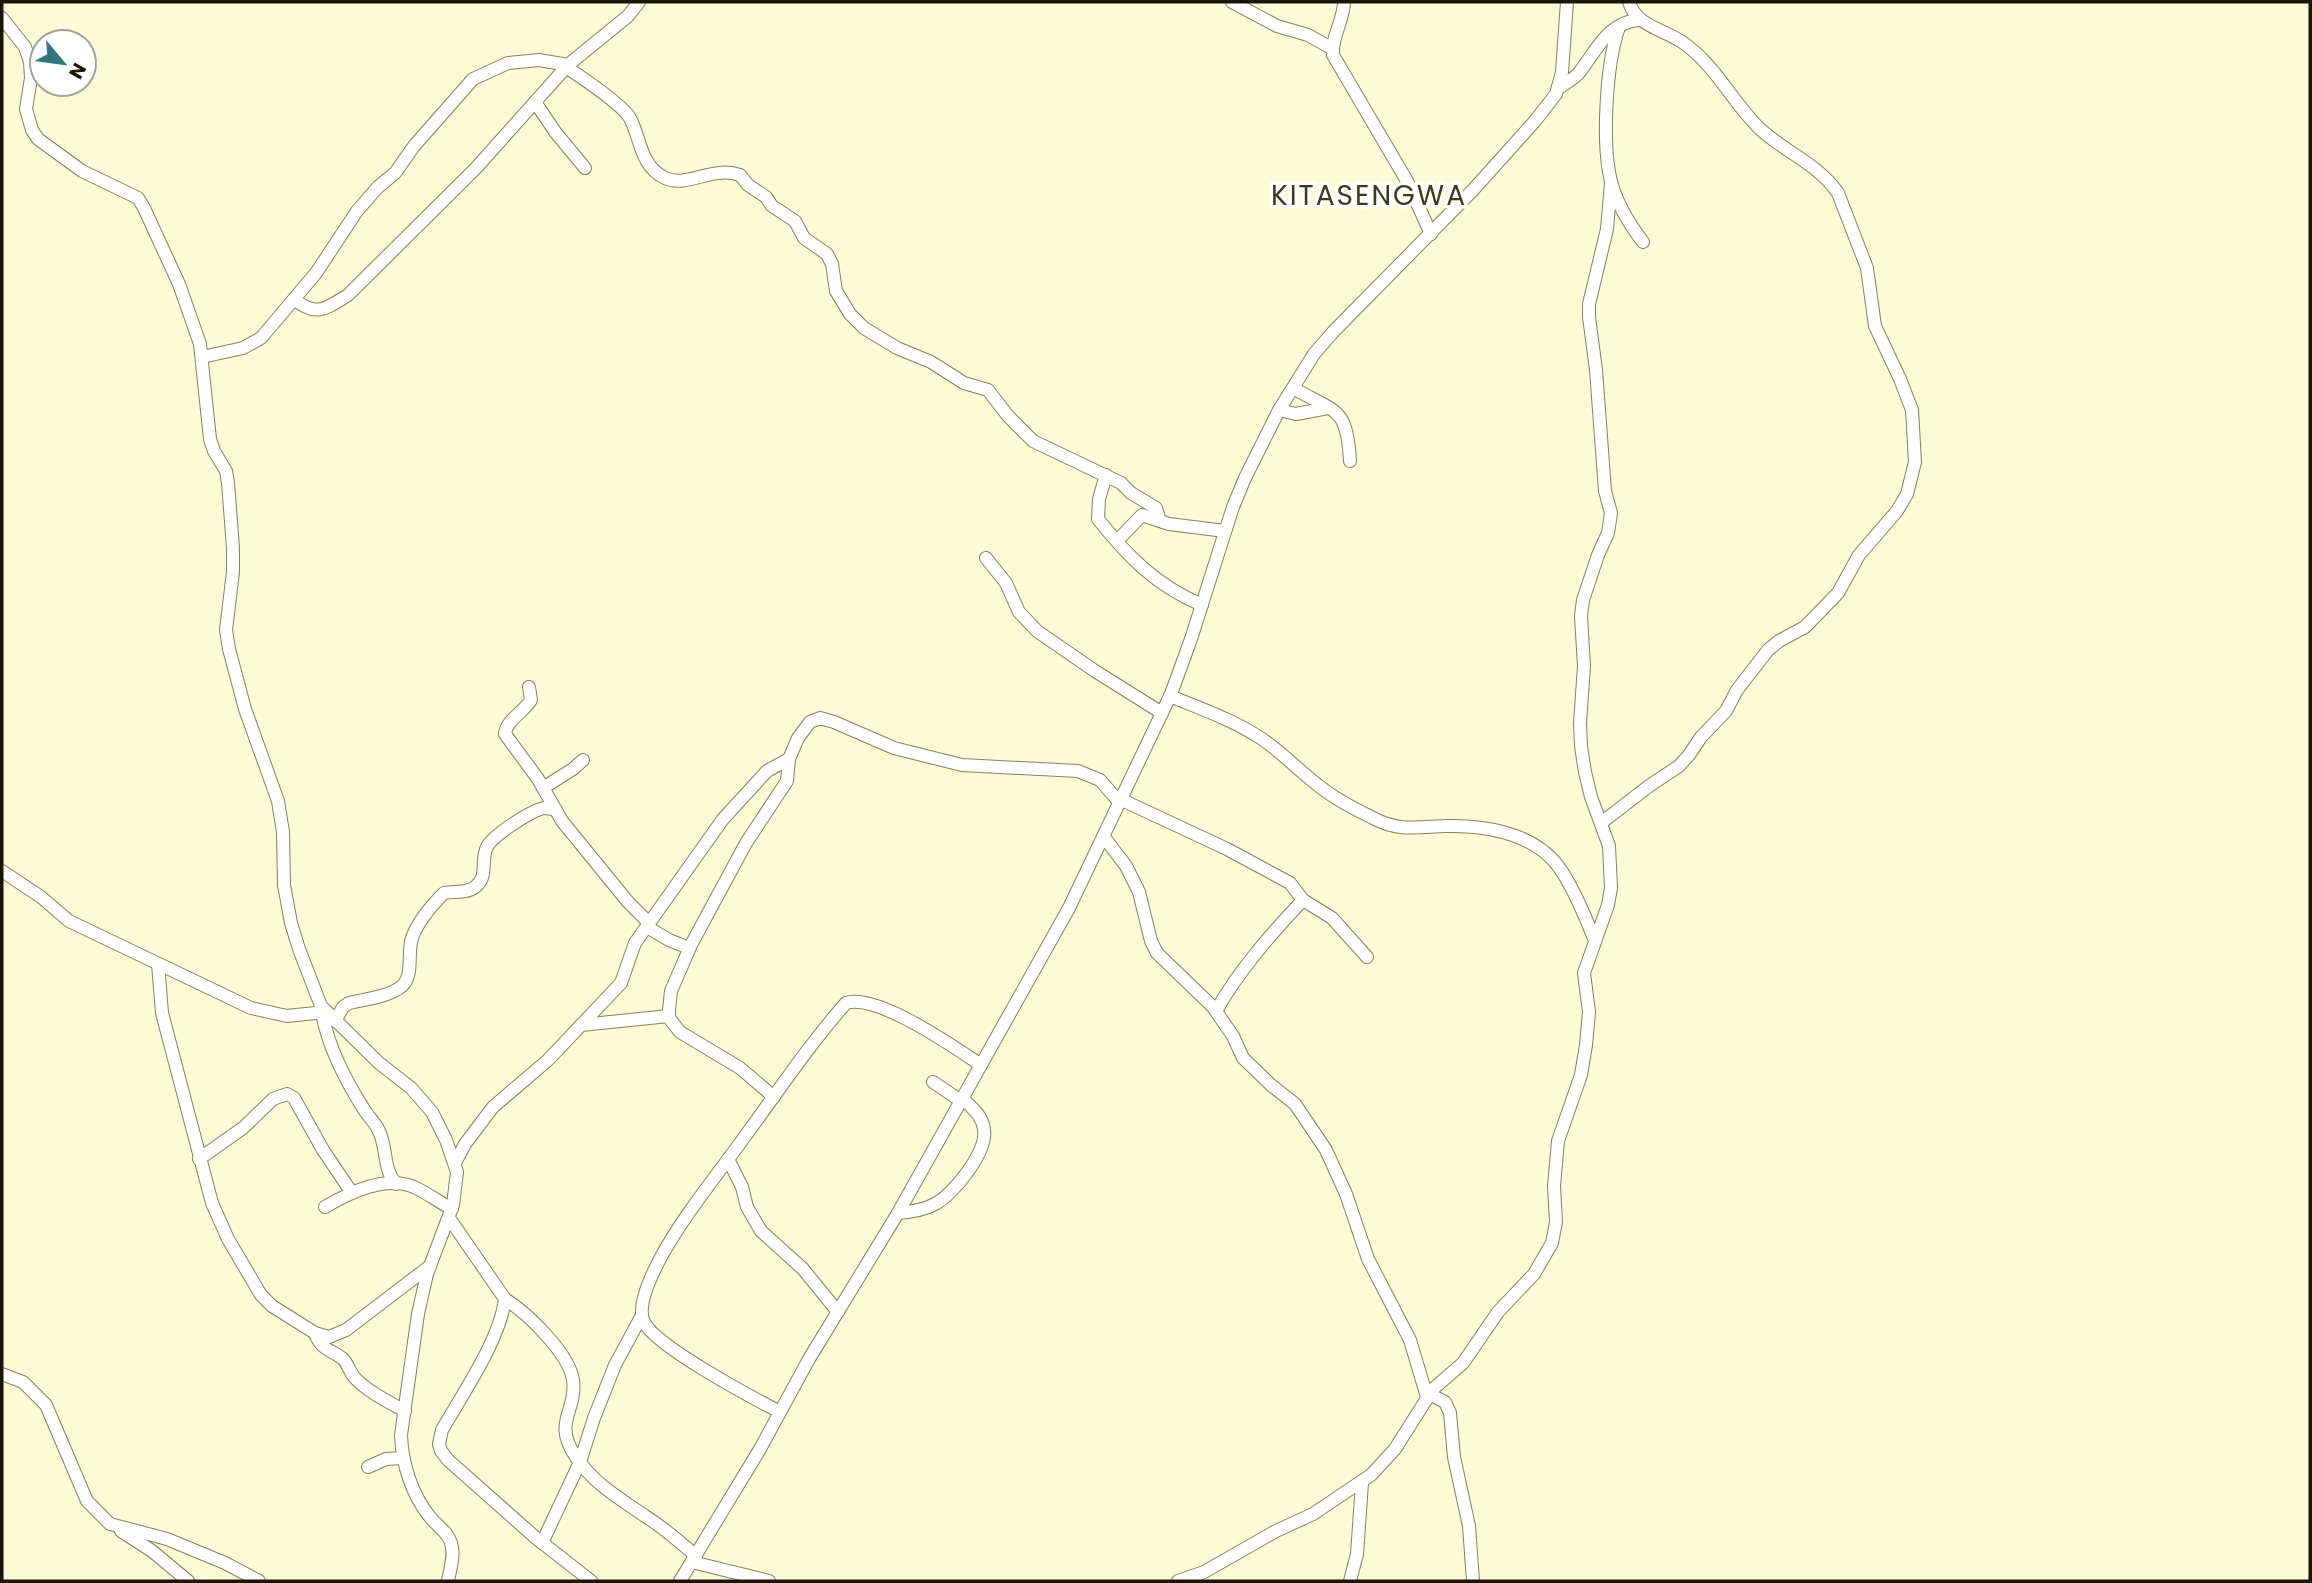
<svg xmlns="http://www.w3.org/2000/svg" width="2312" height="1583" font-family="Poppins,sans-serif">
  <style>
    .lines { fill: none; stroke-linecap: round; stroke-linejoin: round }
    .minor-casing { stroke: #82815f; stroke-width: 14 }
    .minor { stroke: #fff; stroke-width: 12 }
    .labels { text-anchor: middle; stroke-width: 7; stroke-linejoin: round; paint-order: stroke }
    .quarter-label { font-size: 28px; letter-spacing: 2px; fill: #3b3a1a; stroke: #fff }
  </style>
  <rect width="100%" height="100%" fill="#fbfcd5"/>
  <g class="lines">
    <defs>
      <g id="minor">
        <path d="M1232 2 1277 26 1308 35 1333 49"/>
        <path d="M1344 2C1344 20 1331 37 1333 55L1407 181 1431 234"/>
        <path d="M2 18 25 47 30 62 31 78 26 109 32 130 38 139 82 171 138 198 144 208 179 284 200 344 210 439 214 451 226 471 228 483 233 548V572L226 630 229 649 245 709 278 801 283 832 284 885 291 923 299 949 321 1006 379 1063 411 1088 432 1112 446 1140 457 1172 453 1205 427 1274 418 1314 401 1435C402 1464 412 1495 430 1517 437 1526 448 1532 451 1543 455 1555 450 1569 448 1581"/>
        <path d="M1619 27C1606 64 1601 147 1612 185 1618 206 1630 225 1643 242"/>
        <path d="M566 67C581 77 622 104 630 118 641 139 640 166 665 178 681 186 703 174 719 173 726 172 734 173 740 175L748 185 766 197 772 206 795 221 804 238 827 254 832 264 836 291 850 314 864 328 897 348 931 362 964 383 988 390 1008 416 1033 441 1121 483 1131 493 1156 508 1160 521"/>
        <path d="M1560 87C1566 83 1573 79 1578 74 1596 52 1607 22 1639 20"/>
        <path d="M535 102 556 133 585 168"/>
        <path d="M294 299C316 318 327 308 348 295L476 168 568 65 628 16 639 2"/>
        <path d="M202 357 243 348 261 338 316 273 357 211 378 187 395 173 414 146 473 79 508 63 539 60 568 65"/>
        <path d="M1293 388C1336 413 1347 406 1350 461"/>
        <path d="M1279 410 1296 414 1328 408"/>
        <path d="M1106 475 1099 499 1098 519C1128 557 1157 586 1202 605"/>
        <path d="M1117 541 1142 515 1169 524 1225 531"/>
        <path d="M986 558 1006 583 1019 612 1037 631 1095 671 1162 713"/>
        <path d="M529 687 531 700C524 712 506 720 505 734L538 779 562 821 628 902 649 923"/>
        <path d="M1170 696C1201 709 1234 720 1262 739 1283 753 1302 774 1323 789 1338 801 1357 810 1373 818 1399 832 1418 827 1446 826 1482 825 1528 832 1554 861 1569 878 1586 918 1595 941"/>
        <path d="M543 788 573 769 583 760"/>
        <path d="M1122 800 1227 849 1290 883 1303 900 1332 918 1367 957"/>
        <path d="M1601 823 1649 786 1679 766 1689 755 1701 737 1726 711 1737 690 1768 650 1779 641 1805 627 1838 593 1859 555 1897 511 1907 494 1915 462 1912 410 1900 379 1875 326 1867 268 1838 193C1818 164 1785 152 1760 129 1731 101 1716 65 1682 42 1663 29 1636 26 1629 2"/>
        <path d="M1104 837 1126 866 1139 892 1151 941 1157 953 1213 1007 1233 1036 1243 1058 1271 1085 1295 1104 1326 1150 1346 1194 1368 1259 1410 1340 1427 1397"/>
        <path d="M2 871 41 897 69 921 251 1008 287 1016 325 1012"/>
        <path d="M647 927 669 940 689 948"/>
        <path d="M158 964 162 1013 212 1203 228 1239 261 1295 272 1306 315 1333 329 1337 346 1330 430 1266"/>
        <path d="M1216 1011C1239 970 1271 934 1303 900"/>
        <path d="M322 1013C328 1046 347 1083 365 1111 369 1117 375 1123 378 1129 388 1147 382 1168 396 1184"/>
        <path d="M335 1021 343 1007 349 1003C365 999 389 997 402 986 414 975 407 953 412 938 418 921 431 906 444 893 454 891 466 894 475 887 489 877 480 860 487 847 492 836 533 809 545 808 548 808 552 809 556 810"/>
        <path d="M581 1025 669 1016"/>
        <path d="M933 1082 961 1101"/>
        <path d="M774 1097 740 1068 680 1032 669 1018V1010L671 991 691 945 746 843 787 781 789 759 798 738 810 722 820 718 834 722 894 748 962 765 1078 771 1100 780 1120 803"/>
        <path d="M199 1159 243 1128 273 1099 287 1094 294 1098 323 1150 352 1193"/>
        <path d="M728 1159 742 1187 747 1207 761 1231 803 1269 838 1312"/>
        <path d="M455 1163 465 1144 493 1107 548 1060 621 983 635 943 723 819 767 771 789 759"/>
        <path d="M325 1207C350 1192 385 1175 414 1187 427 1193 439 1202 452 1209"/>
        <path d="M898 1213C911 1212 924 1210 935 1204 954 1194 988 1151 984 1129 982 1115 972 1108 962 1098"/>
        <path d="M449 1218 505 1299C500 1340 463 1393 442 1430L439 1444 441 1451 448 1460 536 1538 591 1581"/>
        <path d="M505 1299C527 1313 569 1353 573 1380 577 1412 552 1422 576 1457 594 1484 619 1498 645 1516 663 1527 680 1542 696 1556"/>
        <path d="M315 1333C321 1350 330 1349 342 1358 348 1363 349 1371 354 1377 368 1392 387 1401 405 1411"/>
        <path d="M2 1374 23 1382 46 1405 87 1501 110 1524 167 1539 225 1563 259 1581"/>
        <path d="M1429 1394 1445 1402 1450 1413 1454 1457 1469 1526 1473 1581"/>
        <path d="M780 1412C753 1398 655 1346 644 1322 636 1306 653 1272 661 1257 684 1215 715 1178 743 1139 777 1093 808 1046 846 1003 877 993 954 1047 981 1065"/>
        <path d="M368 1467 386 1459 403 1458"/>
        <path d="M121 1531 152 1551 188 1581"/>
        <path d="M542 1543 580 1462 594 1418 615 1365 641 1317"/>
        <path d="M692 1562 769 1581"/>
        <path d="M680 1581 760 1449 809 1359 898 1213 1069 908 1171 694 1191 639 1233 507 1245 478 1279 410 1314 354 1333 332 1473 190 1535 121 1556 94 1562 72 1567 2"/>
        <path d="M1178 1581 1204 1572 1276 1531 1313 1514 1371 1475 1395 1449 1433 1389 1463 1363 1498 1312 1534 1274 1552 1243 1556 1222 1554 1186 1558 1141 1581 1075 1586 1045 1589 1012 1584 973 1608 905 1611 888 1609 846 1591 797 1585 772 1581 746 1580 723 1584 666 1581 616 1583 600 1598 555 1608 533 1611 513 1605 491 1596 370 1589 317V304L1607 229 1611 183"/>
        <path d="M1350 1581 1357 1554 1362 1483"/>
      </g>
    </defs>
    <use href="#minor" class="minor-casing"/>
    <use href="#minor" class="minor"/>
  </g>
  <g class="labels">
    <g class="quarter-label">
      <text x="1369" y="205">KITASENGWA</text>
    </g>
  </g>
  <rect width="2312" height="1583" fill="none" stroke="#171609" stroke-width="7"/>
  <g transform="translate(63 63) rotate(119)"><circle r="33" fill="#ffffff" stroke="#a2a29d" stroke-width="2"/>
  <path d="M0-5L12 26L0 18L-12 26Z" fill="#307782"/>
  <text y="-10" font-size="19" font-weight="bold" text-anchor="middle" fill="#171609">N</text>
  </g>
</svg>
